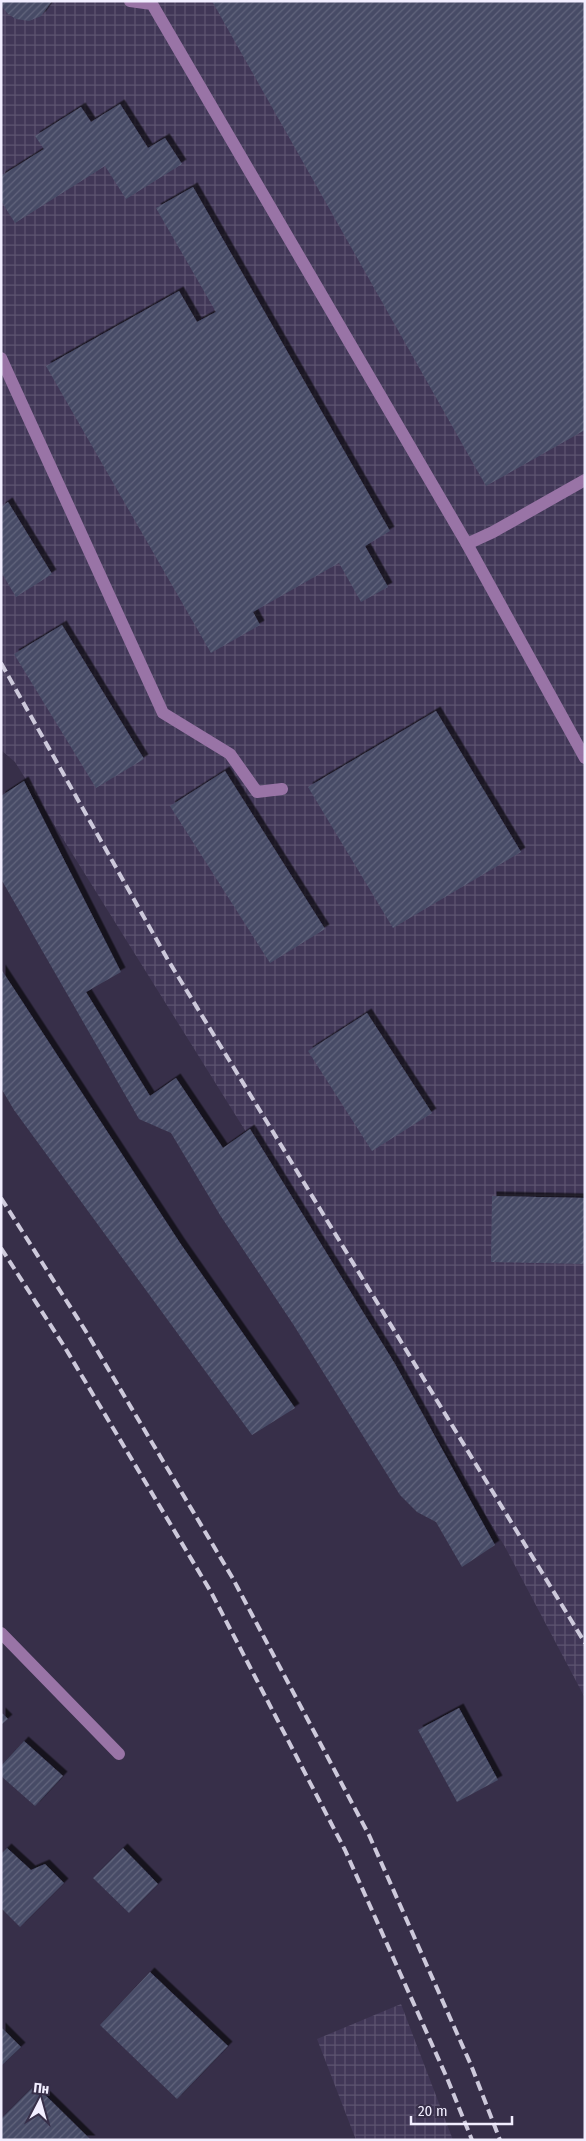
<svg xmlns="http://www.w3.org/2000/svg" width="586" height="2141" font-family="'Fira Sans Condensed',sans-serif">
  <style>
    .industrial { fill: url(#industrial-grid) }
    .building { fill: url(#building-hatch); filter: url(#shadow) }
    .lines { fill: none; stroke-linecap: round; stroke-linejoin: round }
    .minor { stroke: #9974a6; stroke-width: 12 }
    .rail { stroke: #cdc9db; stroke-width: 4; stroke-dasharray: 10 5; stroke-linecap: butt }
  </style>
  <defs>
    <pattern id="industrial-grid" width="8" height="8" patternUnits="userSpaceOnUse" patternTransform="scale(1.25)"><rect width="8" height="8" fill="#413757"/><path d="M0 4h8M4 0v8" fill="none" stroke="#5d5470"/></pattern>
    <pattern id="building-hatch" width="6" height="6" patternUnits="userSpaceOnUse" patternTransform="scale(1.25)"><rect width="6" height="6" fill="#474b66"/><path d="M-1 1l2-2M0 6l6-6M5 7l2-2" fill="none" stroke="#62657d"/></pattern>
    <filter id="shadow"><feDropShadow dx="4.5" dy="-4.5" stdDeviation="0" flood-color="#0009"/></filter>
  </defs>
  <rect width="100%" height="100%" fill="#372f49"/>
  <g class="industrial">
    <path d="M1 1H585V1698L504 1545 15 762 1 750Z"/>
    <path d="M401 2004 453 2140H356L317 2039Z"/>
  </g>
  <g class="building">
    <path d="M1 1H52L41 16 29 21 16 19 8 14 2 7Z"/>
    <path d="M212 1H585V430L486 486Z"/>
    <path d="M120 104 148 148 165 138 182 164 126 199 105 166 15 223 1 201V176L44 149 35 136 81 107 91 122Z"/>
    <path d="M193 187 390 531 365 546 388 587 361 602 339 563 253 612 260 625 211 653 46 366 179 291 197 322 216 312 156 208Z"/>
    <path d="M8 502 52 574 16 597 1 572V507Z"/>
    <path d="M62 625 144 759 96 788 14 654Z"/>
    <path d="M436 711 521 852 393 928 308 787Z"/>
    <path d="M225 771 325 929 270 963 170 806Z"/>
    <path d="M24 781 121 972 86 992 150 1096 176 1078 223 1148 250 1129 395 1364 495 1545 462 1567 436 1522 417 1512 400 1495 293 1324 220 1215 171 1133 139 1119 1 879V796Z"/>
    <path d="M1 969 180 1243 295 1408 252 1435 14 1110 1 1088Z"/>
    <path d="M367 1013 432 1113 372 1151 308 1051Z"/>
    <path d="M492 1196 585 1198V1264L491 1262Z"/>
    <path d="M459 1708 498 1780 457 1802 418 1730Z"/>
    <path d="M1 1712 8 1719 1 1725Z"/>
    <path d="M24 1741 63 1776 35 1806 1 1776V1766Z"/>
    <path d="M7 1848 31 1870 45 1864 64 1883 20 1927 1 1908V1854Z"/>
    <path d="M123 1848 158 1884 129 1913 93 1878Z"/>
    <path d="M150 1972 228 2046 177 2099 100 2025Z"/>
    <path d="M1 2027 21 2047 1 2066Z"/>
    <path d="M35 2085 91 2140H1V2119Z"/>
  </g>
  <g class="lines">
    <g class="minor">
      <path d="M130 1 152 4 467 544 493 532 585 480"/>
      <path d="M1 358 163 713 230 754 257 792 282 789"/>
      <path d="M467 544 585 758"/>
      <path d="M1 1633 119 1754"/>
    </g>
    <g class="rail">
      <path d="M1 663 168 960 585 1643"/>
      <path d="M1 1198 85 1330 232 1577 369 1835 471 2065 500 2140"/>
      <path d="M1 1248 64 1346 211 1592 345 1850 447 2078 472 2140"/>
    </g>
  </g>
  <rect width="586" height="2141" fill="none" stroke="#f2eeff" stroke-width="5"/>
  <g transform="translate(40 2101) rotate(6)" stroke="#372f49" stroke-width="4" paint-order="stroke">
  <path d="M0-4L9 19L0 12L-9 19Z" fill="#f2eeff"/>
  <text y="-8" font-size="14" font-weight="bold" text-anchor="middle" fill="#f2eeff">Пн</text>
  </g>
  <path d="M411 2116v8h101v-8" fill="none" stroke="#f2eeff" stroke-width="2.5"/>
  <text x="418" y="2116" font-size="15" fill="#f2eeff" stroke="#372f49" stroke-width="4" paint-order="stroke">20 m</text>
</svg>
